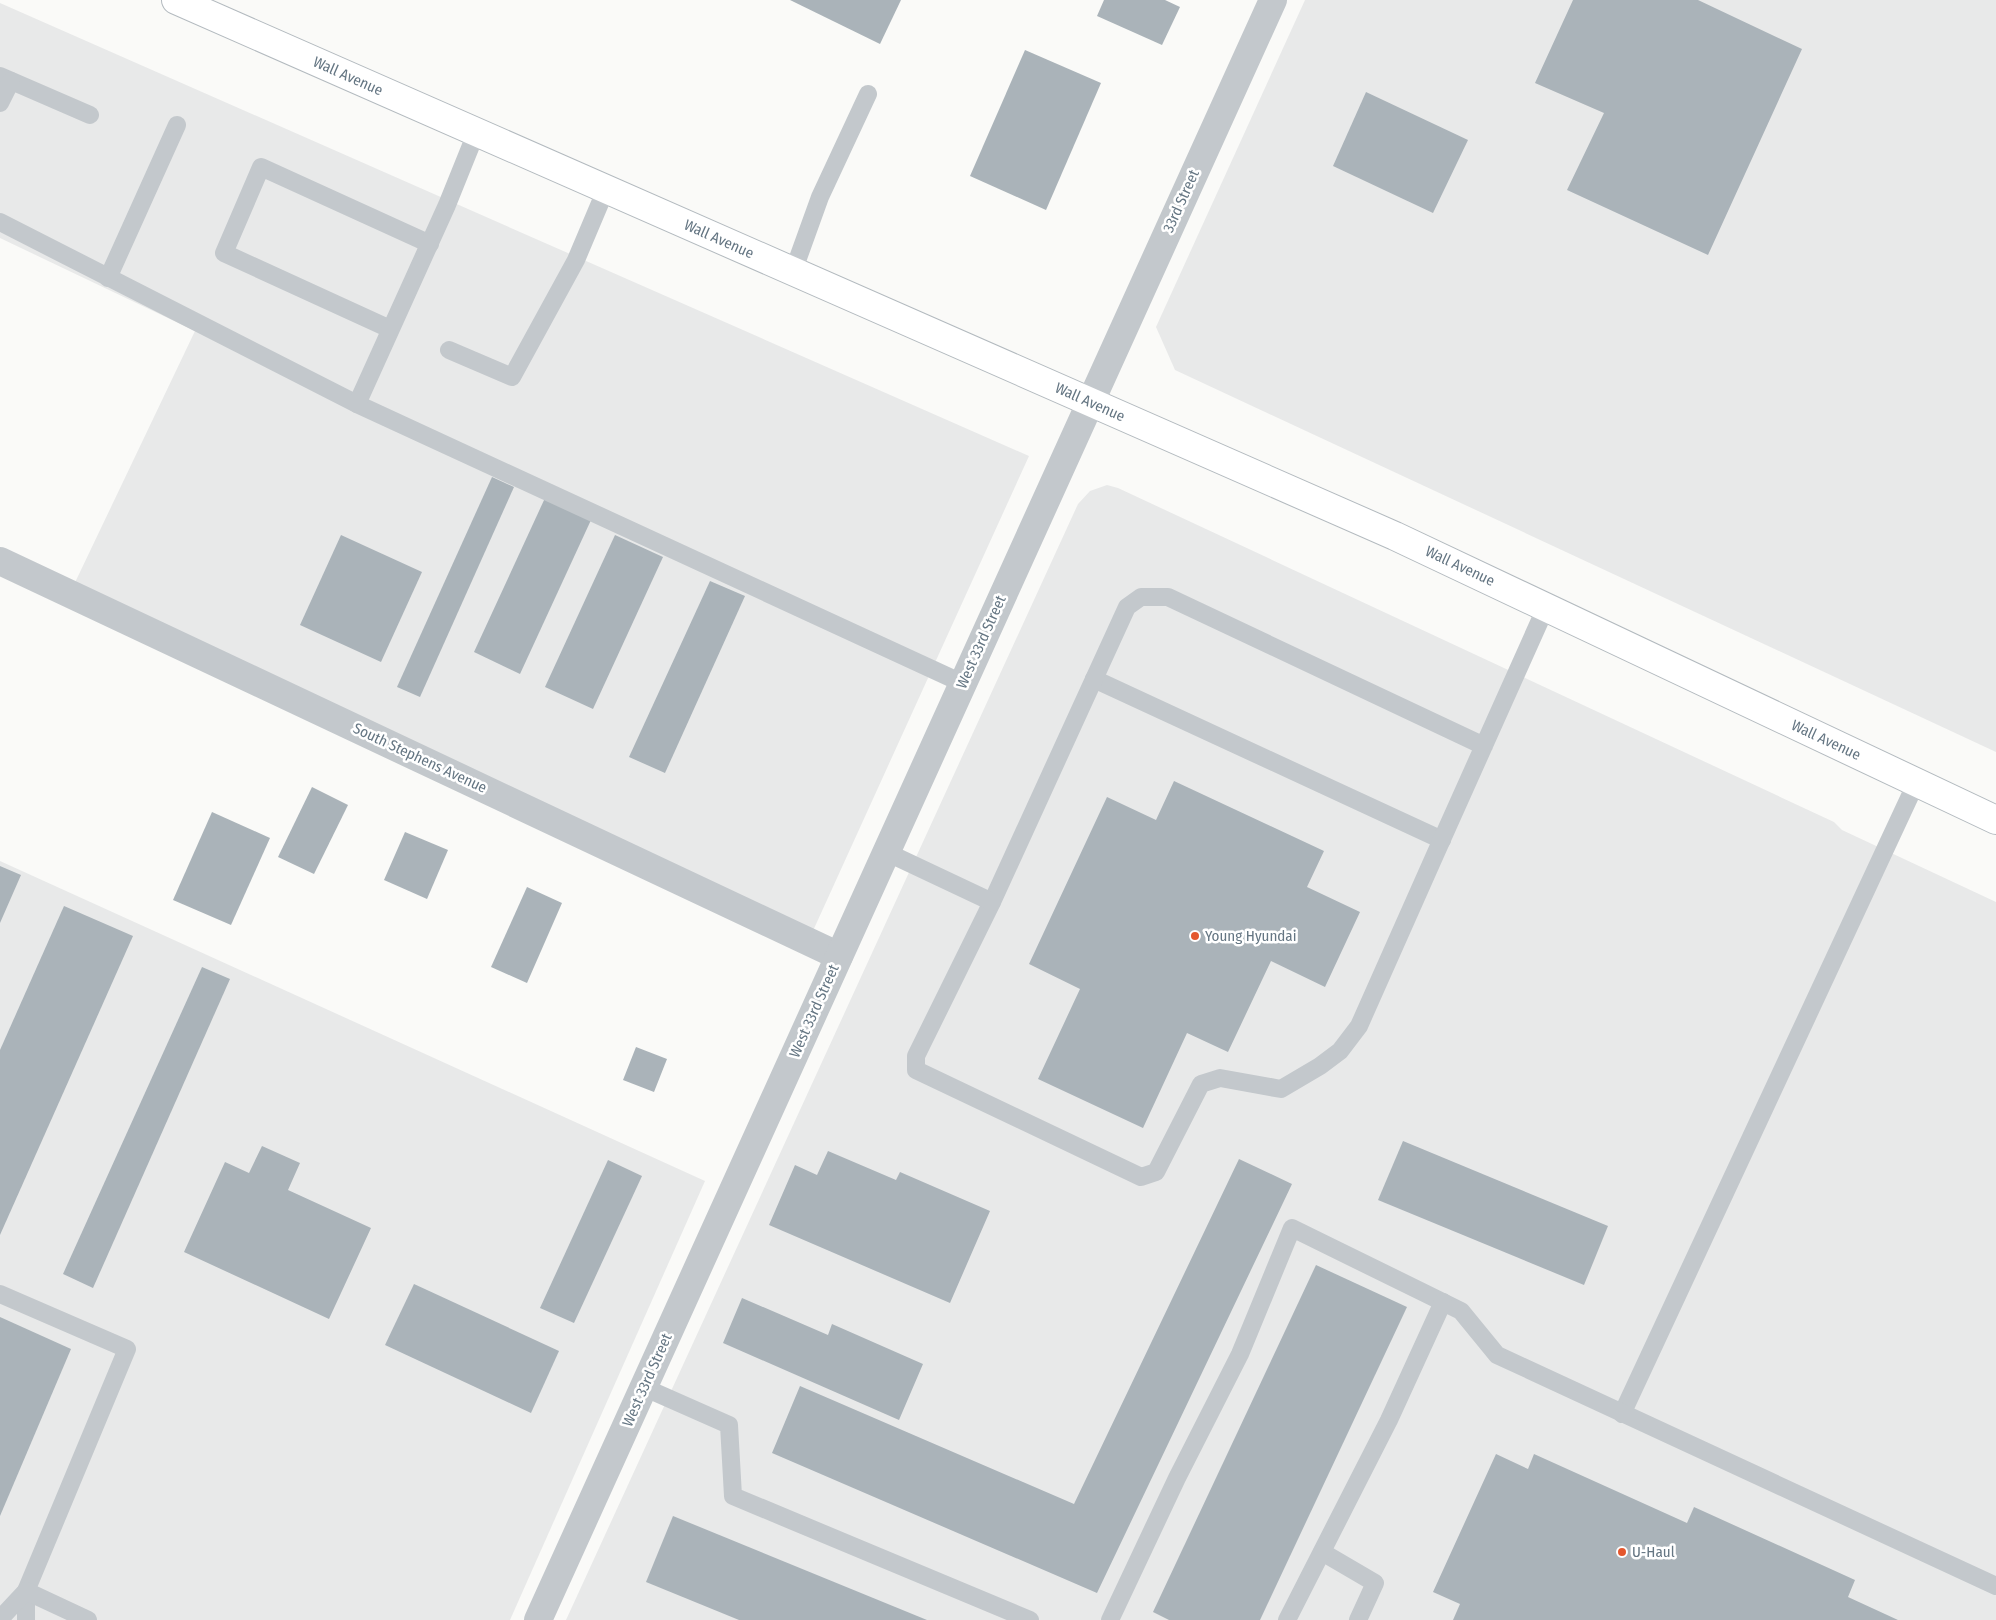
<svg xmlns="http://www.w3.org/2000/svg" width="1996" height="1620" font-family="'Fira Sans Condensed',sans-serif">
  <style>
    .built { fill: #e8e9e9 }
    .building { fill: #aab3b9 }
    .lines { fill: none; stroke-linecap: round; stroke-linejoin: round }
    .secondary-casing { stroke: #b3babf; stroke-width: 30 }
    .service { stroke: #c3c8cc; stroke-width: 18 }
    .minor { stroke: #c3c8cc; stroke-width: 28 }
    .secondary { stroke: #fff; stroke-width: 28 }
    .poi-dot { fill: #e4572e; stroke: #fff; stroke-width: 2 }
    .labels { text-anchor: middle; stroke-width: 5; stroke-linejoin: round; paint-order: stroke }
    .street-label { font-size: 15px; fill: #657683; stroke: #fff }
    .poi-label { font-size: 15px; fill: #657683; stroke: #fff; text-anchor: start }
  </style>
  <rect width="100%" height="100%" fill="#fafaf8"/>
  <g class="built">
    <path d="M1305 0H1996V752L1175 370 1156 327Z"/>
    <path d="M0 3 1029 456 807 944 70 593 195 331 0 238Z"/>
    <path d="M1107 485 1118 488 1834 822 1842 830 1996 902V1620H566L1078 504 1090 491Z"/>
    <path d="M0 861 705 1181 510 1620H0Z"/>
  </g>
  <g class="building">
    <path d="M790 0H901L880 44Z"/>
    <path d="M1104 0H1165L1180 7 1162 45 1097 16Z"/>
    <path d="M1573 0H1698L1802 49 1708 255 1567 190 1604 113 1535 83Z"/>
    <path d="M1025 50 1101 83 1046 210 970 176Z"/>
    <path d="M1366 92 1468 140 1433 213 1333 166Z"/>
    <path d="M492 477 514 487 420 697 397 687Z"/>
    <path d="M545 498 591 520 520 674 474 652Z"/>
    <path d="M341 535 422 572 381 662 300 625Z"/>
    <path d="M615 535 663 557 593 709 545 687Z"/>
    <path d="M710 581 745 596 665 773 629 757Z"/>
    <path d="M1174 781 1324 851 1307 887 1360 912 1325 987 1271 961 1228 1052 1187 1033 1143 1128 1038 1079 1080 989 1029 964 1107 797 1156 820Z"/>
    <path d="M312 787 348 805 314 874 278 857Z"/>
    <path d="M212 812 270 838 231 925 173 900Z"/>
    <path d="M405 832 448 850 427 899 384 880Z"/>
    <path d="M0 866 21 875 0 923Z"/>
    <path d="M527 887 562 903 527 983 491 967Z"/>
    <path d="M64 906 133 936 0 1235V1050Z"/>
    <path d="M202 967 230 979 93 1288 63 1274Z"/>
    <path d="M636 1047 667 1059 654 1092 623 1080Z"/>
    <path d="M1403 1141 1608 1226 1584 1285 1378 1200Z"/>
    <path d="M262 1146 300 1163 288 1190 371 1228 329 1319 184 1252 225 1162 249 1173Z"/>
    <path d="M828 1151 896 1180 900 1172 990 1211 950 1303 769 1225 795 1165 817 1175Z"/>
    <path d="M1239 1159 1292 1184 1097 1593 772 1453 800 1386 1074 1504Z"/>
    <path d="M608 1160 642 1176 574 1323 540 1308Z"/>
    <path d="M1316 1265 1407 1307 1260 1620H1169L1153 1612Z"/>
    <path d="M414 1284 559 1351 531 1413 385 1345Z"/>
    <path d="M742 1298 828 1335 832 1324 923 1364 899 1420 723 1343Z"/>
    <path d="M0 1317 71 1349 0 1516Z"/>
    <path d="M1496 1454 1528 1469 1534 1454 1687 1523 1694 1507 1855 1580 1848 1597 1898 1620H1453L1460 1604 1433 1592Z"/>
    <path d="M673 1516 927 1620H739L646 1582Z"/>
  </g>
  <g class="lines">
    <defs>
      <path id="secondary" d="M176 0 1395 536 1996 820"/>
    </defs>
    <use href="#secondary" class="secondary-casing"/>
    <g class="service">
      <path d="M0 76 90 115"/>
      <path d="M0 103 11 81"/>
      <path d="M0 222 357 404 962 683"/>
      <path d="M793 272 820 197 868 94"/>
      <path d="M108 278 177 125"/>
      <path d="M390 329 224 253 261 167 430 244"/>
      <path d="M449 350 512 377 576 260 606 189"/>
      <path d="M357 404 447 205 476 133"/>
      <path d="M1094 679 1442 840"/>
      <path d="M1484 746 1168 597H1141L1127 607 992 902 916 1056V1070L1141 1177 1156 1172 1201 1084 1220 1078 1281 1089 1320 1066 1340 1051 1359 1026C1421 886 1483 747 1546 607"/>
      <path d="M886 852 992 902"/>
      <path d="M0 1294 127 1349 26 1591V1620"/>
      <path d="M643 1387 729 1425 733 1496 1030 1620"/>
      <path d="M1622 1414 1916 783"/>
      <path d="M1322 1552 1375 1583 1358 1620"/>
      <path d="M0 1619 26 1591 88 1620"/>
      <path d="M1110 1620 1177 1478 1240 1354 1292 1228 1461 1311 1497 1355 1996 1586"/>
      <path d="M1287 1620 1389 1420 1443 1302"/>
    </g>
    <g class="minor">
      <path d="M0 561 839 956"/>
      <path d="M538 1620 1273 0"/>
    </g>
    <use href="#secondary" class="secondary"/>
  </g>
  <g class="poi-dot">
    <circle cx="1195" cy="936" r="5"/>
    <circle cx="1622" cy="1552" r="5"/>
  </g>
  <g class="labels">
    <g class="street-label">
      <text transform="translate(348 76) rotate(24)" y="5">Wall Avenue</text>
      <text transform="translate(1181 201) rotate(-66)" y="5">33rd Street</text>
      <text transform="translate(719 239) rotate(24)" y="5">Wall Avenue</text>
      <text transform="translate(1090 402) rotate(24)" y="5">Wall Avenue</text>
      <text transform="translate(1460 566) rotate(25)" y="5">Wall Avenue</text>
      <text transform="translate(981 642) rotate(-66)" y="5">West 33rd Street</text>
      <text transform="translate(1826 740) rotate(25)" y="5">Wall Avenue</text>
      <text transform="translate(420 758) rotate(25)" y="5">South Stephens Avenue</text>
      <text transform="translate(814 1011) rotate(-66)" y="5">West 33rd Street</text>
      <text transform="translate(647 1380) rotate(-66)" y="5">West 33rd Street</text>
    </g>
    <g class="poi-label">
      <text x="1205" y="941">Young Hyundai</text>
      <text x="1632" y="1557">U-Haul</text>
    </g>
  </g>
</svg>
